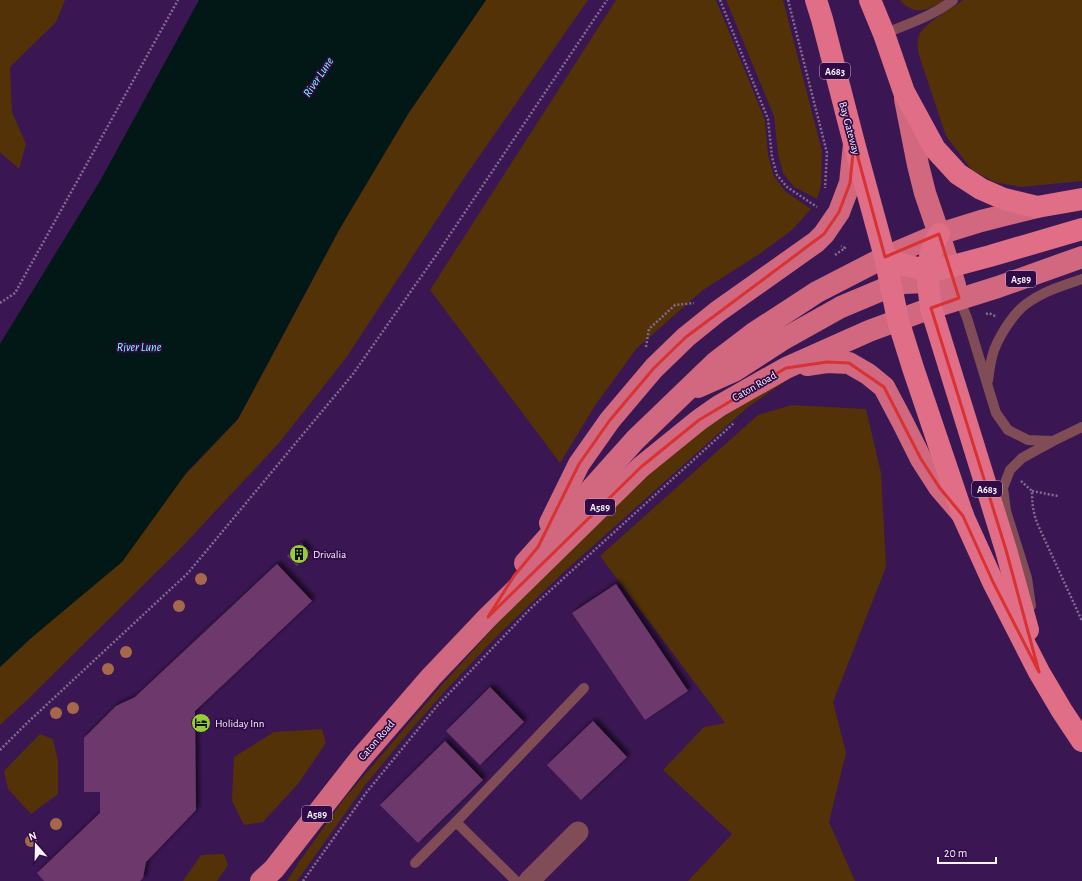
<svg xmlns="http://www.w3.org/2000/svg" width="1082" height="881" font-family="'Alegreya Sans',sans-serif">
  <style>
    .green { fill: #523206 }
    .water { fill: #011816 }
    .building { fill: #6d376c; filter: url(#shadow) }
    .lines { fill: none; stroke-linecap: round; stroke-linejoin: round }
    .path { stroke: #826b93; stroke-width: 2.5; stroke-dasharray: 2 2; stroke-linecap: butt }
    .service { stroke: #804c56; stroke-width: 10 }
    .minor { stroke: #804c56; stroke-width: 21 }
    .primary { stroke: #d1687f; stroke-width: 22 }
    .trunk { stroke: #e16e87; stroke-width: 22 }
    .tree { fill: #a6684b }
    .marked { fill: none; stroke: #d83233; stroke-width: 3; stroke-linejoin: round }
    .labels { text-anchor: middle; stroke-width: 3.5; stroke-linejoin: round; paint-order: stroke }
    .shield { fill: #300b47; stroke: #bbadc5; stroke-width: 1 }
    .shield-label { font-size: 10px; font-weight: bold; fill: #f7f3fb }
    .street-label { font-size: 11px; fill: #f7f3fb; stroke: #300b47 }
    .poi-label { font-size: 11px; fill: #f7f3fb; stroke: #300b47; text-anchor: start }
    .water-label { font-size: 12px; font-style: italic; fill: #80fcf1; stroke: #300b47 }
  </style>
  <defs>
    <filter id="shadow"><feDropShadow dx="3.5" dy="-3.5" stdDeviation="2" flood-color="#0009"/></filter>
  </defs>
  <rect width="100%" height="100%" fill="#3a1753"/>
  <g class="green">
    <path d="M0 0H65L56 22 10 67 12 112 26 144 19 169 0 152Z"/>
    <path d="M486 0H588L462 181 346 358 279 443 181 548 26 701 0 725V667L30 639 238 419 274 352 339 230 408 114Z"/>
    <path d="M616 0H716L765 120 768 155 774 176 785 191 811 209 792 230 761 253 703 290 637 348 596 404 560 463 430 290Z"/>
    <path d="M726 0H783L822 151 821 186 817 199 794 187 783 173 778 154 774 116Z"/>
    <path d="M900 0H944C929 11 913 16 900 0Z"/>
    <path d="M963 0H1082V181L1021 187 994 182 972 170 946 136 919 55C918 48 916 40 920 33 927 22 952 8 963 0Z"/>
    <path d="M793 376 748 407 564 572 500 633 446 690 408 733 366 784 297 881H287L299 862 344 799 441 686 512 607 638 478 697 434 739 406Z"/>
    <path d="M792 405 866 409 881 473 886 567 833 702 846 753 829 822 855 881H688L732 834 663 770 704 727 725 723 600 556 758 415Z"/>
    <path d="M322 729 326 743 298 784 263 822 244 825 232 801 234 757 274 732Z"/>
    <path d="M40 734 53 739 58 761V794L31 814 8 789 4 771Z"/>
    <path d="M224 854 228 865 217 881H183L201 855Z"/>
  </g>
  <path class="water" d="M199 0H486L408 114 339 230 274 352 238 419 187 472 122 562 30 639 0 667V344L100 181Z"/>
  <g class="building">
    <path d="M301 543 310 552 297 566 287 556Z"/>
    <path d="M277 564 312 601 195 711 196 810 146 862 143 878 140 881H44L37 873 100 813V792H84V738L116 706 135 697Z"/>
    <path d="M616 584 688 691 645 720 572 613Z"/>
    <path d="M490 687 524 722 480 765 446 731Z"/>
    <path d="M593 721 627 757 581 800 547 765Z"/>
    <path d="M445 741 483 780 418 843 380 805Z"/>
  </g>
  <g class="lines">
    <g class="path">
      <path d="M720 0 768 119 772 157 777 175 787 187 817 207"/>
      <path d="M788 0 827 153 825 188"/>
      <path d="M835 255 845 248 841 246"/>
      <path d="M0 303 15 293 178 0"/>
      <path d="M986 314 989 313 997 317"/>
      <path d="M646 347 649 329 675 305 694 303"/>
      <path d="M1021 481 1032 491C1032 503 1033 513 1038 525L1082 621"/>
      <path d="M1032 491 1058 496"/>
      <path d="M0 750 27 723 188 573 353 374 437 254 607 0"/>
      <path d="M303 881 366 793 437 706 531 608 734 423"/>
    </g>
    <g class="service">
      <path d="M884 34C907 24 933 16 953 0"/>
      <path d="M959 298 967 318 996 413 1008 430 1028 440 1052 441"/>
      <path d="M988 381C989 373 990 365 992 357 996 340 1014 311 1029 302 1045 291 1064 285 1082 279"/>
      <path d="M1031 606 1027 578 1006 511 1003 488 1010 470 1022 458 1053 441 1082 427"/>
      <path d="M456 822 584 688"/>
      <path d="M415 863 456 822 516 881"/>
    </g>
    <path class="minor" d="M529 881 578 832"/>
    <g class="primary">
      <path d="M905 99 918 165 925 193 939 234 955 285"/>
      <path d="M807 365 827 362 849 363 868 374 884 387 902 421 921 459 939 487 963 515"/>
      <path d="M698 387 734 371 782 340 841 307 891 286 904 283 928 282 938 284 949 289 959 298"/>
      <path d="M550 523 579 464 610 420 654 368 686 337 717 312 816 242 824 234 839 212 850 183 854 144"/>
      <path d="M525 563 635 440 716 362 754 333 817 292 885 257 939 234 981 221 1037 207"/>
      <path d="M261 881 274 869 360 759 431 677 488 617 641 467 699 420 719 406 786 368 869 331 931 308 998 287 1082 257"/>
    </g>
    <g class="trunk">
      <path d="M816 0 822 19 854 143 885 257 898 320 913 368 963 516 993 582 1039 672 1062 711 1082 741"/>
      <path d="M870 0 884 34 904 92 935 149 958 174 981 189 1004 199 1037 207 1082 199"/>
      <path d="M939 234C924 262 927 278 931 308L1006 550 1028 630"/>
      <path d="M885 257 904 265 928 270H938L990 256 1082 229"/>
    </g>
  </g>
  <g class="tree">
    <circle cx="201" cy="579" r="6"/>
    <circle cx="179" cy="606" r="6"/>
    <circle cx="126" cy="652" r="6"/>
    <circle cx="108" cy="669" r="6"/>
    <circle cx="73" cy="708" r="6"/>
    <circle cx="56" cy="713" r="6"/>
    <circle cx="56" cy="824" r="6"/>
    <circle cx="31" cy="841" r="6"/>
  </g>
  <path class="marked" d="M854 143 885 257 939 234 959 298 931 308 1006 550 1039 672 993 582 963 516 939 487 921 459 884 387 849 363 827 362 786 368 699 420 641 467 488 617 514 576 538 547 579 464 610 420 654 368 686 337 824 234 839 212 850 183Z"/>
  <defs>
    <symbol id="building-disc" viewBox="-11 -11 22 22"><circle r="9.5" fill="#96cc3a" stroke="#300b47"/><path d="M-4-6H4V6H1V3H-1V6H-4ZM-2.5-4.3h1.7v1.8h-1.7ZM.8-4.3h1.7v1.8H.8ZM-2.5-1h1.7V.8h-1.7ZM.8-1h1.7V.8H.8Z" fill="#111"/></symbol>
    <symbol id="hotel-disc" viewBox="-11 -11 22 22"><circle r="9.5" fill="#96cc3a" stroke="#300b47"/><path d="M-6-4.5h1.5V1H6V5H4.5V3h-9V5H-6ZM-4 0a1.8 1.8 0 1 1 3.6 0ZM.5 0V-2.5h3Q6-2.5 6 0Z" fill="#111"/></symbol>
  </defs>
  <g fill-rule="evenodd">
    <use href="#building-disc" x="288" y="543" width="22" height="22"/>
    <use href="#hotel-disc" x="190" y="712" width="22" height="22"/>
  </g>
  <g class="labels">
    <g class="shield">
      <rect x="820" y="63" width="30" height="16" rx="3"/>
      <rect x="1006" y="271" width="30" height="16" rx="3"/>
      <rect x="972" y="481" width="30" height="16" rx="3"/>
      <rect x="585" y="499" width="30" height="16" rx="3"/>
      <rect x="302" y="806" width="30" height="16" rx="3"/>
    </g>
    <g class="shield-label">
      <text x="835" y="75">A683</text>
      <text x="1021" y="283">A589</text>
      <text x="987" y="493">A683</text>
      <text x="600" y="511">A589</text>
      <text x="317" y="818">A589</text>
    </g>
    <g class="street-label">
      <text transform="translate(850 128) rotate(75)" y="4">Bay Gateway</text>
      <text transform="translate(754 386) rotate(-30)" y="4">Caton Road</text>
      <text transform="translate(376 740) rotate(-49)" y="4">Caton Road</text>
    </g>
    <g class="poi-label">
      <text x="313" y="558">Drivalia</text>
      <text x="215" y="727">Holiday Inn</text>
    </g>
    <g class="water-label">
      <text transform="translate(318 77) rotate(-56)" y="4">River Lune</text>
      <text x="139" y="351">River Lune</text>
    </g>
  </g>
  <g transform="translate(36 845) rotate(340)" stroke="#300b47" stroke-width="3" paint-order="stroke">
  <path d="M0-3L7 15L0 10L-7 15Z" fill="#f7f3fb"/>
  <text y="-6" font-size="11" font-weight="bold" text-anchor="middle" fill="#f7f3fb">N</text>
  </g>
  <path d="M938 857v6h58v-6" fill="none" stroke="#f7f3fb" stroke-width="2"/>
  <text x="944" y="857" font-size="12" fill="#f7f3fb" stroke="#300b47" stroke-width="3" paint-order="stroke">20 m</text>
</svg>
